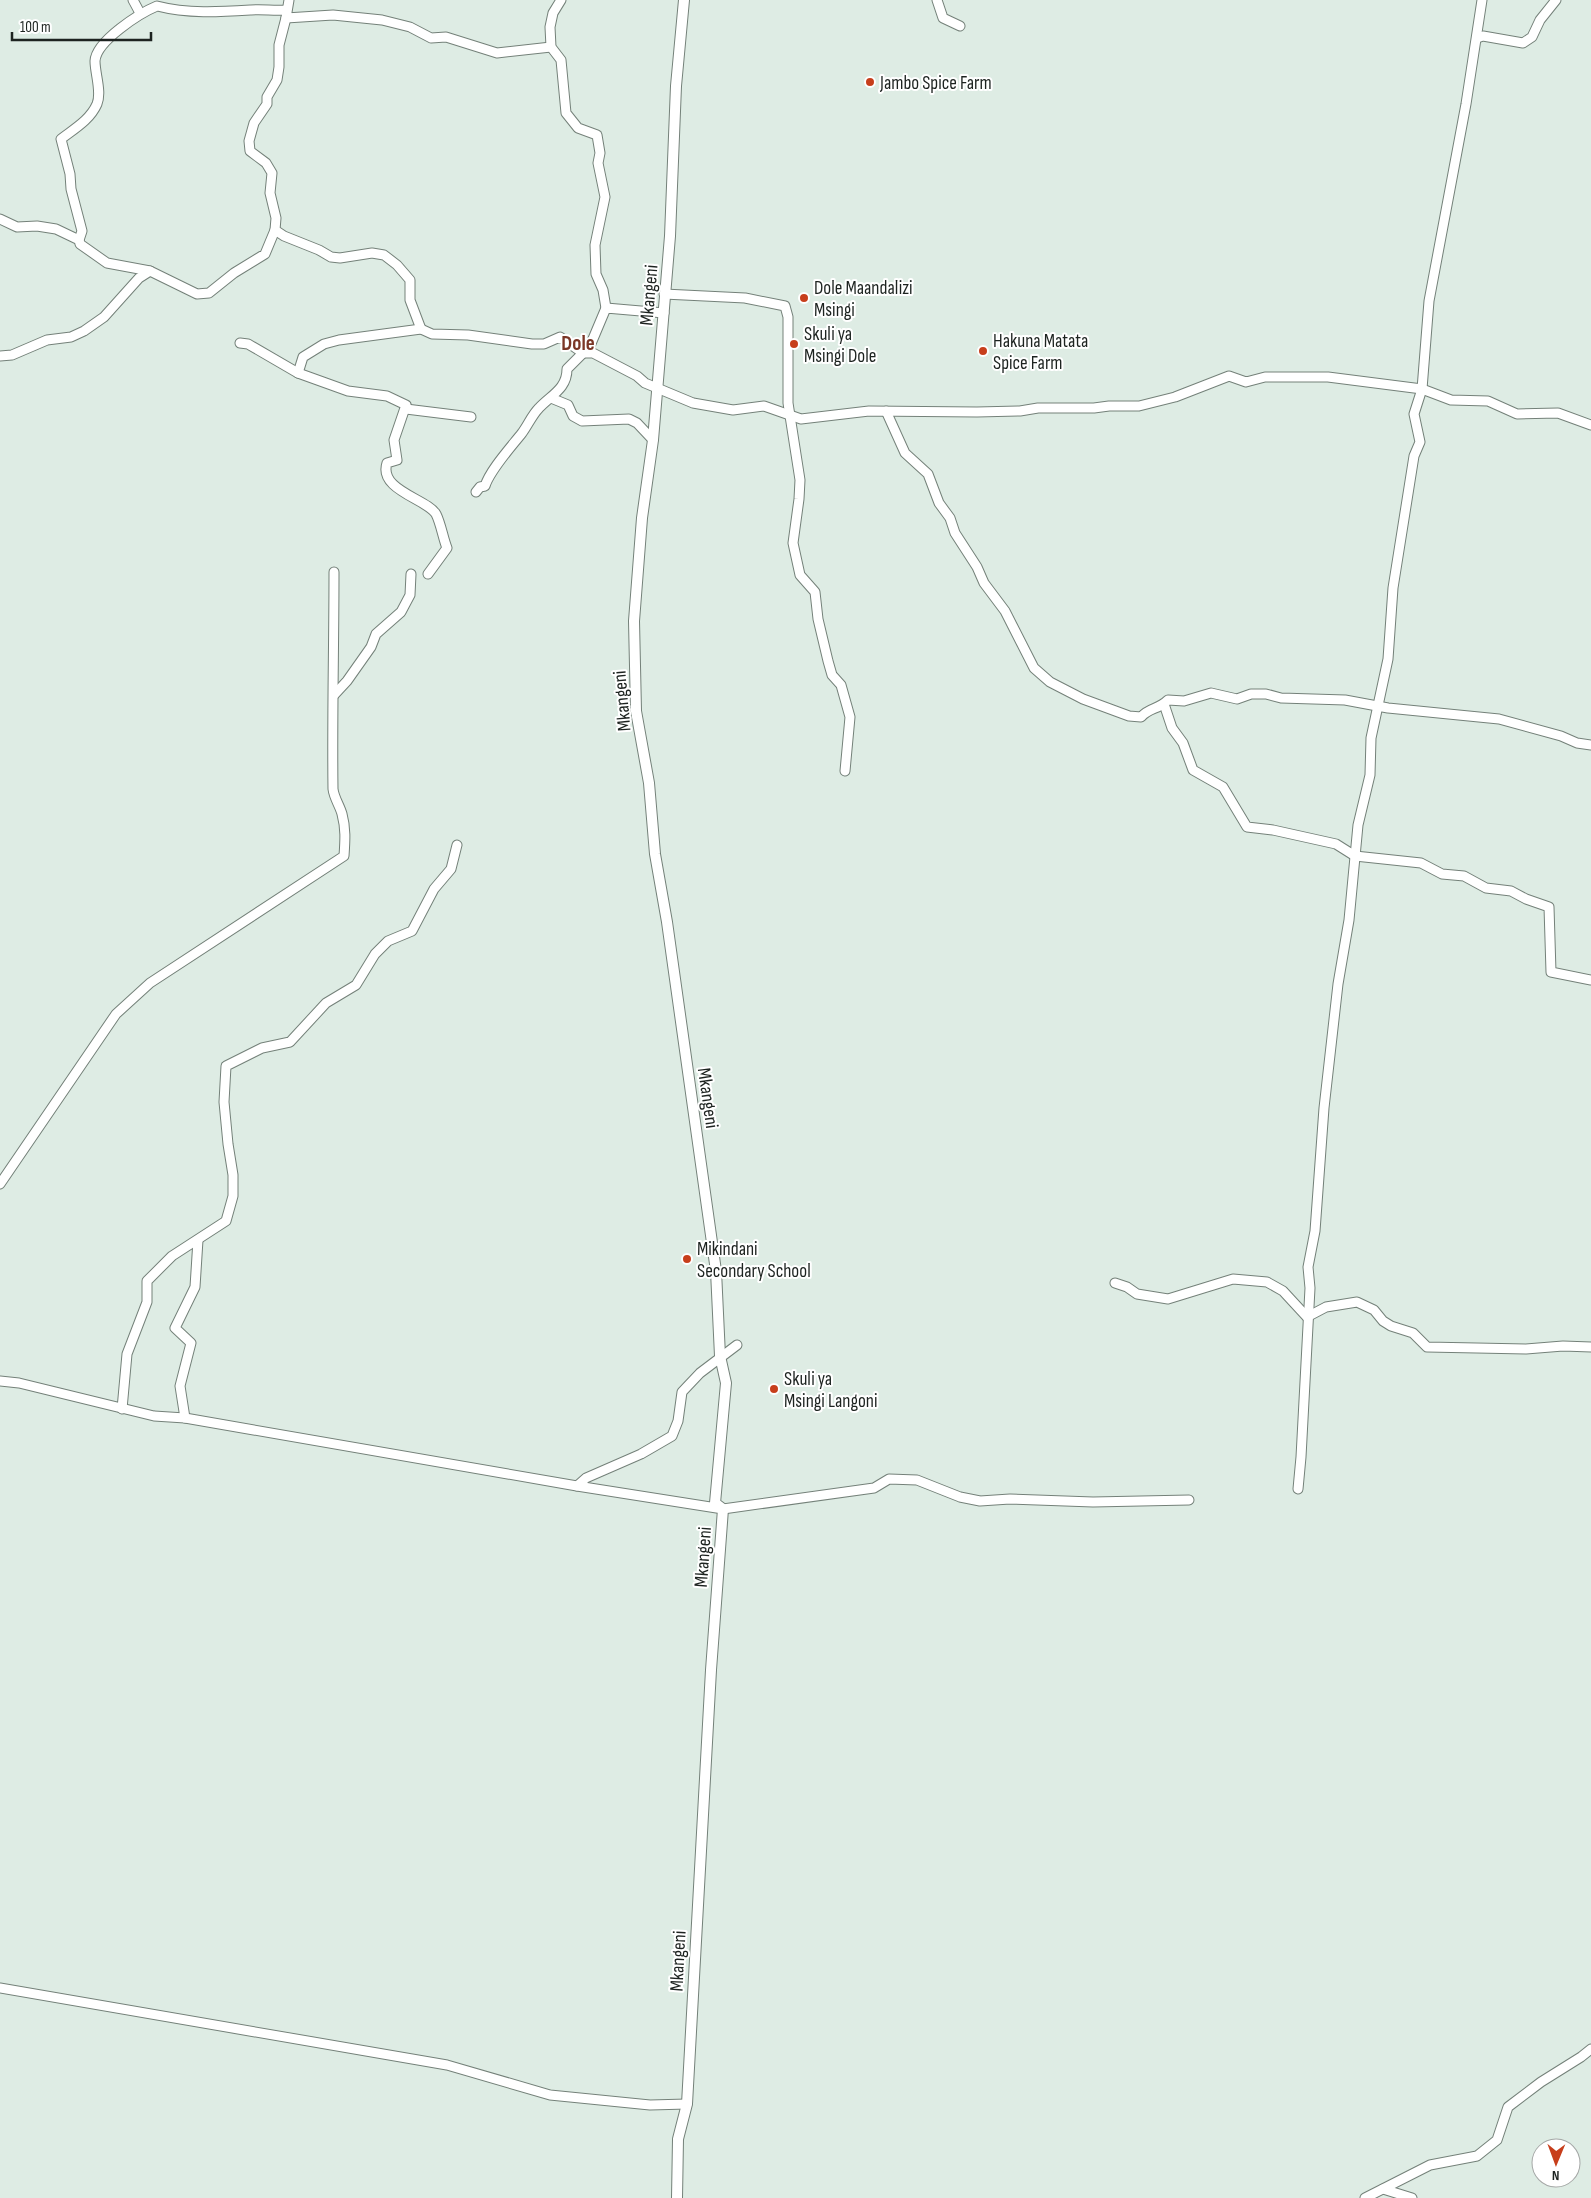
<svg xmlns="http://www.w3.org/2000/svg" width="1591" height="2198" font-family="'Sofia Sans Condensed',sans-serif">
  <style>
    .lines { fill: none; stroke-linecap: round; stroke-linejoin: round }
    .minor-casing { stroke: #748179; stroke-width: 11 }
    .tertiary-casing { stroke: #748179; stroke-width: 12 }
    .minor { stroke: #fff; stroke-width: 9 }
    .tertiary { stroke: #fff; stroke-width: 10 }
    .poi-dot { fill: #c73e1b; stroke: #fff; stroke-width: 2 }
    .labels { text-anchor: middle; stroke-width: 4; stroke-linejoin: round; paint-order: stroke }
    .poi-label { font-size: 19px; fill: #1d2320; stroke: #fff; text-anchor: start }
    .street-label { font-size: 19px; fill: #1d2320; stroke: #fff }
    .quarter-label { font-size: 21px; font-weight: bold; fill: #7b3626; stroke: #fff }
  </style>
  <rect width="100%" height="100%" fill="#deece4"/>
  <g class="lines">
    <defs>
      <g id="minor">
        <path d="M133 0 140 13"/>
        <path d="M289 0 286 18 333 15 382 20 410 27 431 38 446 37 497 53 551 47"/>
        <path d="M561 0 553 13 550 27 551 47 561 60 566 113 578 128 597 135 600 153 598 163 605 197 595 245 596 274 603 290 606 308"/>
        <path d="M937 0 943 18 960 26"/>
        <path d="M286 18 279 45V67L277 80 267 97V104L254 123 249 141 250 151 266 163 272 173 270 193 276 218 275 230 284 236 319 250 331 257 340 258 372 253 384 255 397 265 410 280V300L421 329"/>
        <path d="M1477 38 1483 36 1523 43 1532 37 1540 20 1556 0"/>
        <path d="M0 219 17 227 37 226 56 229 79 240 80 244 107 263 150 271"/>
        <path d="M79 240 82 231 71 189 70 174 61 139C74 129 90 120 97 104 102 92 95 74 95 61 96 41 140 13 157 6 188 14 219 12 251 10 263 9 274 11 286 10"/>
        <path d="M664 294 745 298 785 306 788 317V403L800 480 799 499 793 543 800 575 815 592 818 619 828 661 832 675 841 685 850 717 845 771"/>
        <path d="M240 343 248 344 298 373 348 391 387 396 406 405 394 440 397 460 387 463C378 490 427 499 436 514 441 524 443 538 447 548L428 574"/>
        <path d="M0 356 12 355 47 340 71 337 84 331 104 317 139 278 150 271 197 294 209 293 234 273 265 254 275 230"/>
        <path d="M298 373 303 357 324 344 339 340 421 329 432 334 468 335 532 344H544L560 337 583 353H593L637 376 645 383 693 403 733 410 764 406 801 419 869 411 977 412 1020 411 1038 408H1094L1109 406H1139L1175 397 1229 376 1246 382 1265 377H1328L1422 389 1451 400 1488 401 1517 414 1558 413 1591 425"/>
        <path d="M551 398 568 405 573 416 582 421 629 419 637 423 653 440"/>
        <path d="M406 409 471 417"/>
        <path d="M886 411 905 453 928 474 939 503 950 518 955 533 977 567 984 583 1005 611 1034 668 1050 682 1083 699 1129 716 1141 717C1150 707 1158 710 1168 700L1184 701 1211 693 1237 699 1251 694H1266L1281 698 1345 700 1388 708 1499 719 1561 736 1577 743 1591 745"/>
        <path d="M476 492 480 487 485 486C490 470 511 447 522 433 528 425 532 415 539 408 551 395 567 389 567 369L590 346 606 308 664 313"/>
        <path d="M334 695 347 681 371 647 376 634 401 612 410 595 411 574"/>
        <path d="M1164 704 1172 728 1183 743 1193 770 1223 787 1247 827 1273 830 1336 844 1355 856 1421 863 1442 874 1464 876 1486 888 1511 891 1526 899 1549 907 1551 972 1591 980"/>
        <path d="M0 1184 116 1014 150 983 344 856C345 841 346 829 342 814 340 806 334 798 333 789 332 717 334 645 334 572"/>
        <path d="M1115 1283 1127 1287 1137 1294 1168 1299 1233 1279 1267 1282 1283 1291 1307 1317 1326 1307 1357 1302 1374 1310 1383 1321 1391 1326 1413 1333 1427 1347 1526 1349 1563 1346 1591 1347"/>
        <path d="M0 1381 19 1383 154 1416 185 1418 577 1486 723 1509 874 1488 889 1479 917 1480 960 1497 980 1501 1010 1499 1093 1502 1189 1500"/>
        <path d="M122 1409 127 1354 147 1302V1281L172 1256 226 1221 233 1196V1175L228 1144 224 1102 226 1066 262 1048 290 1042 326 1003 356 985 375 954 388 941 412 931 434 889 451 869 457 845"/>
        <path d="M185 1418 180 1386 191 1343 175 1328 195 1287 198 1240"/>
        <path d="M577 1486 586 1478 641 1454 672 1436 678 1421 682 1392 700 1373 737 1345"/>
        <path d="M1298 1489 1301 1457 1310 1288 1308 1267 1315 1231 1324 1108 1338 984 1349 920 1358 825 1370 775 1371 738 1388 659 1393 588 1414 456 1420 442 1414 414 1422 389 1429 301 1466 104 1482 0"/>
        <path d="M0 1988 447 2065 550 2095 650 2105 687 2104"/>
        <path d="M1383 2189 1412 2198"/>
        <path d="M1365 2198 1430 2165 1477 2156 1497 2140 1508 2107 1541 2082 1581 2057 1591 2049"/>
      </g>
      <path id="tertiary" d="M677 2198 678 2139 687 2104 711 1670 723 1509 715 1503 726 1383 720 1356 716 1271 667 922 655 854 649 783 636 711 634 621 642 518 653 440 670 236 676 86 684 0"/>
    </defs>
    <use href="#minor" class="minor-casing"/>
    <use href="#tertiary" class="tertiary-casing"/>
    <use href="#minor" class="minor"/>
    <use href="#tertiary" class="tertiary"/>
  </g>
  <g class="poi-dot">
    <circle cx="870" cy="82" r="5"/>
    <circle cx="804" cy="298" r="5"/>
    <circle cx="794" cy="344" r="5"/>
    <circle cx="983" cy="351" r="5"/>
    <circle cx="687" cy="1259" r="5"/>
    <circle cx="774" cy="1389" r="5"/>
  </g>
  <g class="labels">
    <g class="poi-label">
      <text x="880" y="89">Jambo Spice Farm</text>
      <text x="814" y="294">Dole Maandalizi<tspan x="814" dy="22">Msingi</tspan></text>
      <text x="804" y="340">Skuli ya<tspan x="804" dy="22">Msingi Dole</tspan></text>
      <text x="993" y="347">Hakuna Matata<tspan x="993" dy="22">Spice Farm</tspan></text>
      <text x="697" y="1255">Mikindani<tspan x="697" dy="22">Secondary School</tspan></text>
      <text x="784" y="1385">Skuli ya<tspan x="784" dy="22">Msingi Langoni</tspan></text>
    </g>
    <g class="street-label">
      <text transform="translate(648 295) rotate(-85)" y="7">Mkangeni</text>
      <text transform="translate(621 701) rotate(-95)" y="7">Mkangeni</text>
      <text transform="translate(709 1098) rotate(82)" y="7">Mkangeni</text>
      <text transform="translate(702 1557) rotate(-86)" y="7">Mkangeni</text>
      <text transform="translate(677 1961) rotate(-87)" y="7">Mkangeni</text>
    </g>
    <g class="quarter-label">
      <text x="578" y="350">Dole</text>
    </g>
  </g>
  <g transform="translate(1556 2163) rotate(181)"><circle r="24" fill="#ffffff" stroke="#a5a7a6"/>
  <path d="M0-4L9 19L0 12L-9 19Z" fill="#c73e1b"/>
  <text y="-8" font-size="14" font-weight="bold" text-anchor="middle" fill="#1d2320">N</text>
  </g>
  <path d="M12 32v8h139v-8" fill="none" stroke="#1d2320" stroke-width="2.5"/>
  <text x="20" y="32" font-size="15" fill="#1d2320" stroke="#ffffff" stroke-width="4" paint-order="stroke">100 m</text>
</svg>
